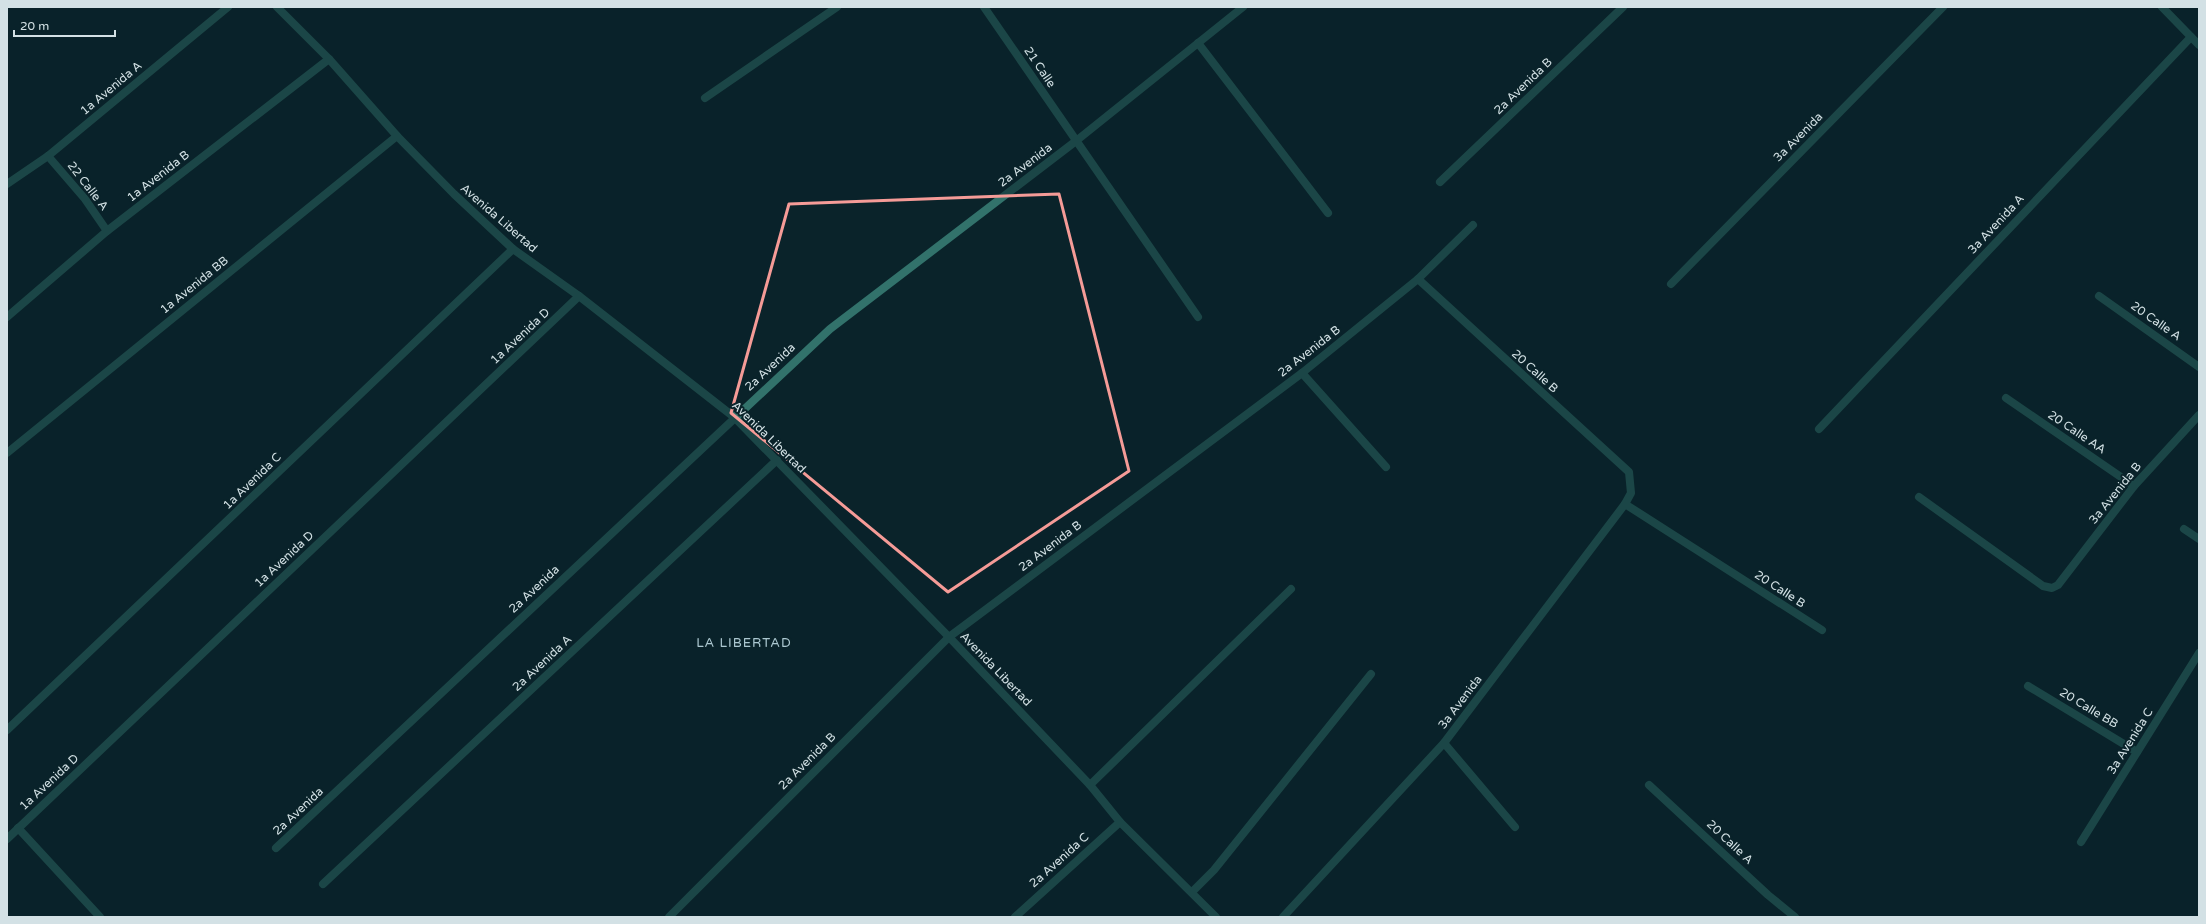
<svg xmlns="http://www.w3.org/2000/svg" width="2206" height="924" font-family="'Varela Round',sans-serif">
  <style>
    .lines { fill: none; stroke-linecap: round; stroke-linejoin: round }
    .lane { stroke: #32726b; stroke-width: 8 }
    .street { stroke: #32726b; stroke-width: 8 }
    .marked { fill: none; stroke: #f59b97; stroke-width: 3; stroke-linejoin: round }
    .labels { text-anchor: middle; stroke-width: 4; stroke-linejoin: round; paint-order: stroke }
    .street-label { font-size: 12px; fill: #d3e1e5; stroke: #0a232a }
    .neighbourhood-label { font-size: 13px; letter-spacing: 1px; fill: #acc8d1; stroke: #0a232a }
  </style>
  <rect width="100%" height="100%" fill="#0a232a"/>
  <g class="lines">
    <g class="lane">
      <path d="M1302 373 1386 467"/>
      <path d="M1192 892 1214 870 1371 674"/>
    </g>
    <g class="street">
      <path d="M277 7 329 59 397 136 454 194 513 249 579 296 734 417 949 637 1090 785 1120 822 1216 917"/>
      <path d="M984 7 1198 317"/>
      <path d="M2162 7 2199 45"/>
      <path d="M1198 43 1328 213"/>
      <path d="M705 98 837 7"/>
      <path d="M48 156 85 199 107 231"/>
      <path d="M1440 182 1623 7"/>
      <path d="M7 184 48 156 228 7"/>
      <path d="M1671 284 1943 7"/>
      <path d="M2099 296 2199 367"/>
      <path d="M7 317 107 231 329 59"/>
      <path d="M2006 398 2134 486"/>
      <path d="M1819 429 2191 37"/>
      <path d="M7 453 397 136"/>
      <path d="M1919 497 2043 586 2052 588 2058 585 2134 486 2199 415"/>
      <path d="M1625 504 1822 630"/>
      <path d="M2184 529 2199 539"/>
      <path d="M2028 686 2137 752"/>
      <path d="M7 730 513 249"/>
      <path d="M1444 743 1515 827"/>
      <path d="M1090 785 1291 589"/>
      <path d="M1649 785 1768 895 1795 917"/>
      <path d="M18 828 100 917"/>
      <path d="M7 839 579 296"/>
      <path d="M2081 842 2199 653"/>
      <path d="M276 848 830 329 1076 141 1243 7"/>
      <path d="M323 884 777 460"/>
      <path d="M669 917 949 637 1302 373 1418 279 1473 225"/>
      <path d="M1015 917 1120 822"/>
      <path d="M1283 917 1444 743 1625 504 1631 493 1629 472 1418 279"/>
    </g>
  </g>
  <path d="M0 0H2206V924H0ZM1059 194 1129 471 948 592 731 413 789 204Z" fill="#0a232a" fill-opacity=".55" fill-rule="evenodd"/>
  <path class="marked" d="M1059 194 1129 471 948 592 731 413 789 204Z"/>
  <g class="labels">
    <g class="street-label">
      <text transform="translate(1040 67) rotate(56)" y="4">21 Calle</text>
      <text transform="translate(1523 86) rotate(-44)" y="4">2a Avenida B</text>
      <text transform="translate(111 88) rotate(-40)" y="4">1a Avenida A</text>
      <text transform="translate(1798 137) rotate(-45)" y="4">3a Avenida</text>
      <text transform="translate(1025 165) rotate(-37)" y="4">2a Avenida</text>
      <text transform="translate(158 176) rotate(-38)" y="4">1a Avenida B</text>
      <text transform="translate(88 186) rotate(52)" y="4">22 Calle A</text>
      <text transform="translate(499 218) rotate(41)" y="4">Avenida Libertad</text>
      <text transform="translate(1996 224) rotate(-47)" y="4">3a Avenida A</text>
      <text transform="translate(194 285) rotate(-39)" y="4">1a Avenida BB</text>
      <text transform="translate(2156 321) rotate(35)" y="4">20 Calle A</text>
      <text transform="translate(520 336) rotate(-43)" y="4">1a Avenida D</text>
      <text transform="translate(1309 351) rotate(-38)" y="4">2a Avenida B</text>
      <text transform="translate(770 367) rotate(-43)" y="4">2a Avenida</text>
      <text transform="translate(1535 371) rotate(42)" y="4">20 Calle B</text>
      <text transform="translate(2077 432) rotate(34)" y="4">20 Calle AA</text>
      <text transform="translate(769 437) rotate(44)" y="4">Avenida Libertad</text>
      <text transform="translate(252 481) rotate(-44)" y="4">1a Avenida C</text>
      <text transform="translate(2115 493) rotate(-51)" y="4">3a Avenida B</text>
      <text transform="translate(1050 546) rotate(-37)" y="4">2a Avenida B</text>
      <text transform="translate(284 559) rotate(-43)" y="4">1a Avenida D</text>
      <text transform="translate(534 589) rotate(-43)" y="4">2a Avenida</text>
      <text transform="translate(1780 589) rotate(33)" y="4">20 Calle B</text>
      <text transform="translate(542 663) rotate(-43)" y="4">2a Avenida A</text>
      <text transform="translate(996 669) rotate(46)" y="4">Avenida Libertad</text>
      <text transform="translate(1460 702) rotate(-53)" y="4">3a Avenida</text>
      <text transform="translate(2089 708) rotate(31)" y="4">20 Calle BB</text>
      <text transform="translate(2130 741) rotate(-58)" y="4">3a Avenida C</text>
      <text transform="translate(807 761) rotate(-45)" y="4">2a Avenida B</text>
      <text transform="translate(49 782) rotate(-43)" y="4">1a Avenida D</text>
      <text transform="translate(298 811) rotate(-43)" y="4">2a Avenida</text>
      <text transform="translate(1730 842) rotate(43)" y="4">20 Calle A</text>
      <text transform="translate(1059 860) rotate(-42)" y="4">2a Avenida C</text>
    </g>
    <g class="neighbourhood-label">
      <text x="744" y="647">LA LIBERTAD</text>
    </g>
  </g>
  <rect width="2206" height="924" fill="none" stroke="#d3e1e5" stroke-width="16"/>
  <path d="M14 30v6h101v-6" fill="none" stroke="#d3e1e5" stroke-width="2"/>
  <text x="20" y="30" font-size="12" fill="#d3e1e5" stroke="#0a232a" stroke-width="3" paint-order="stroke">20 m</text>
</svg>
